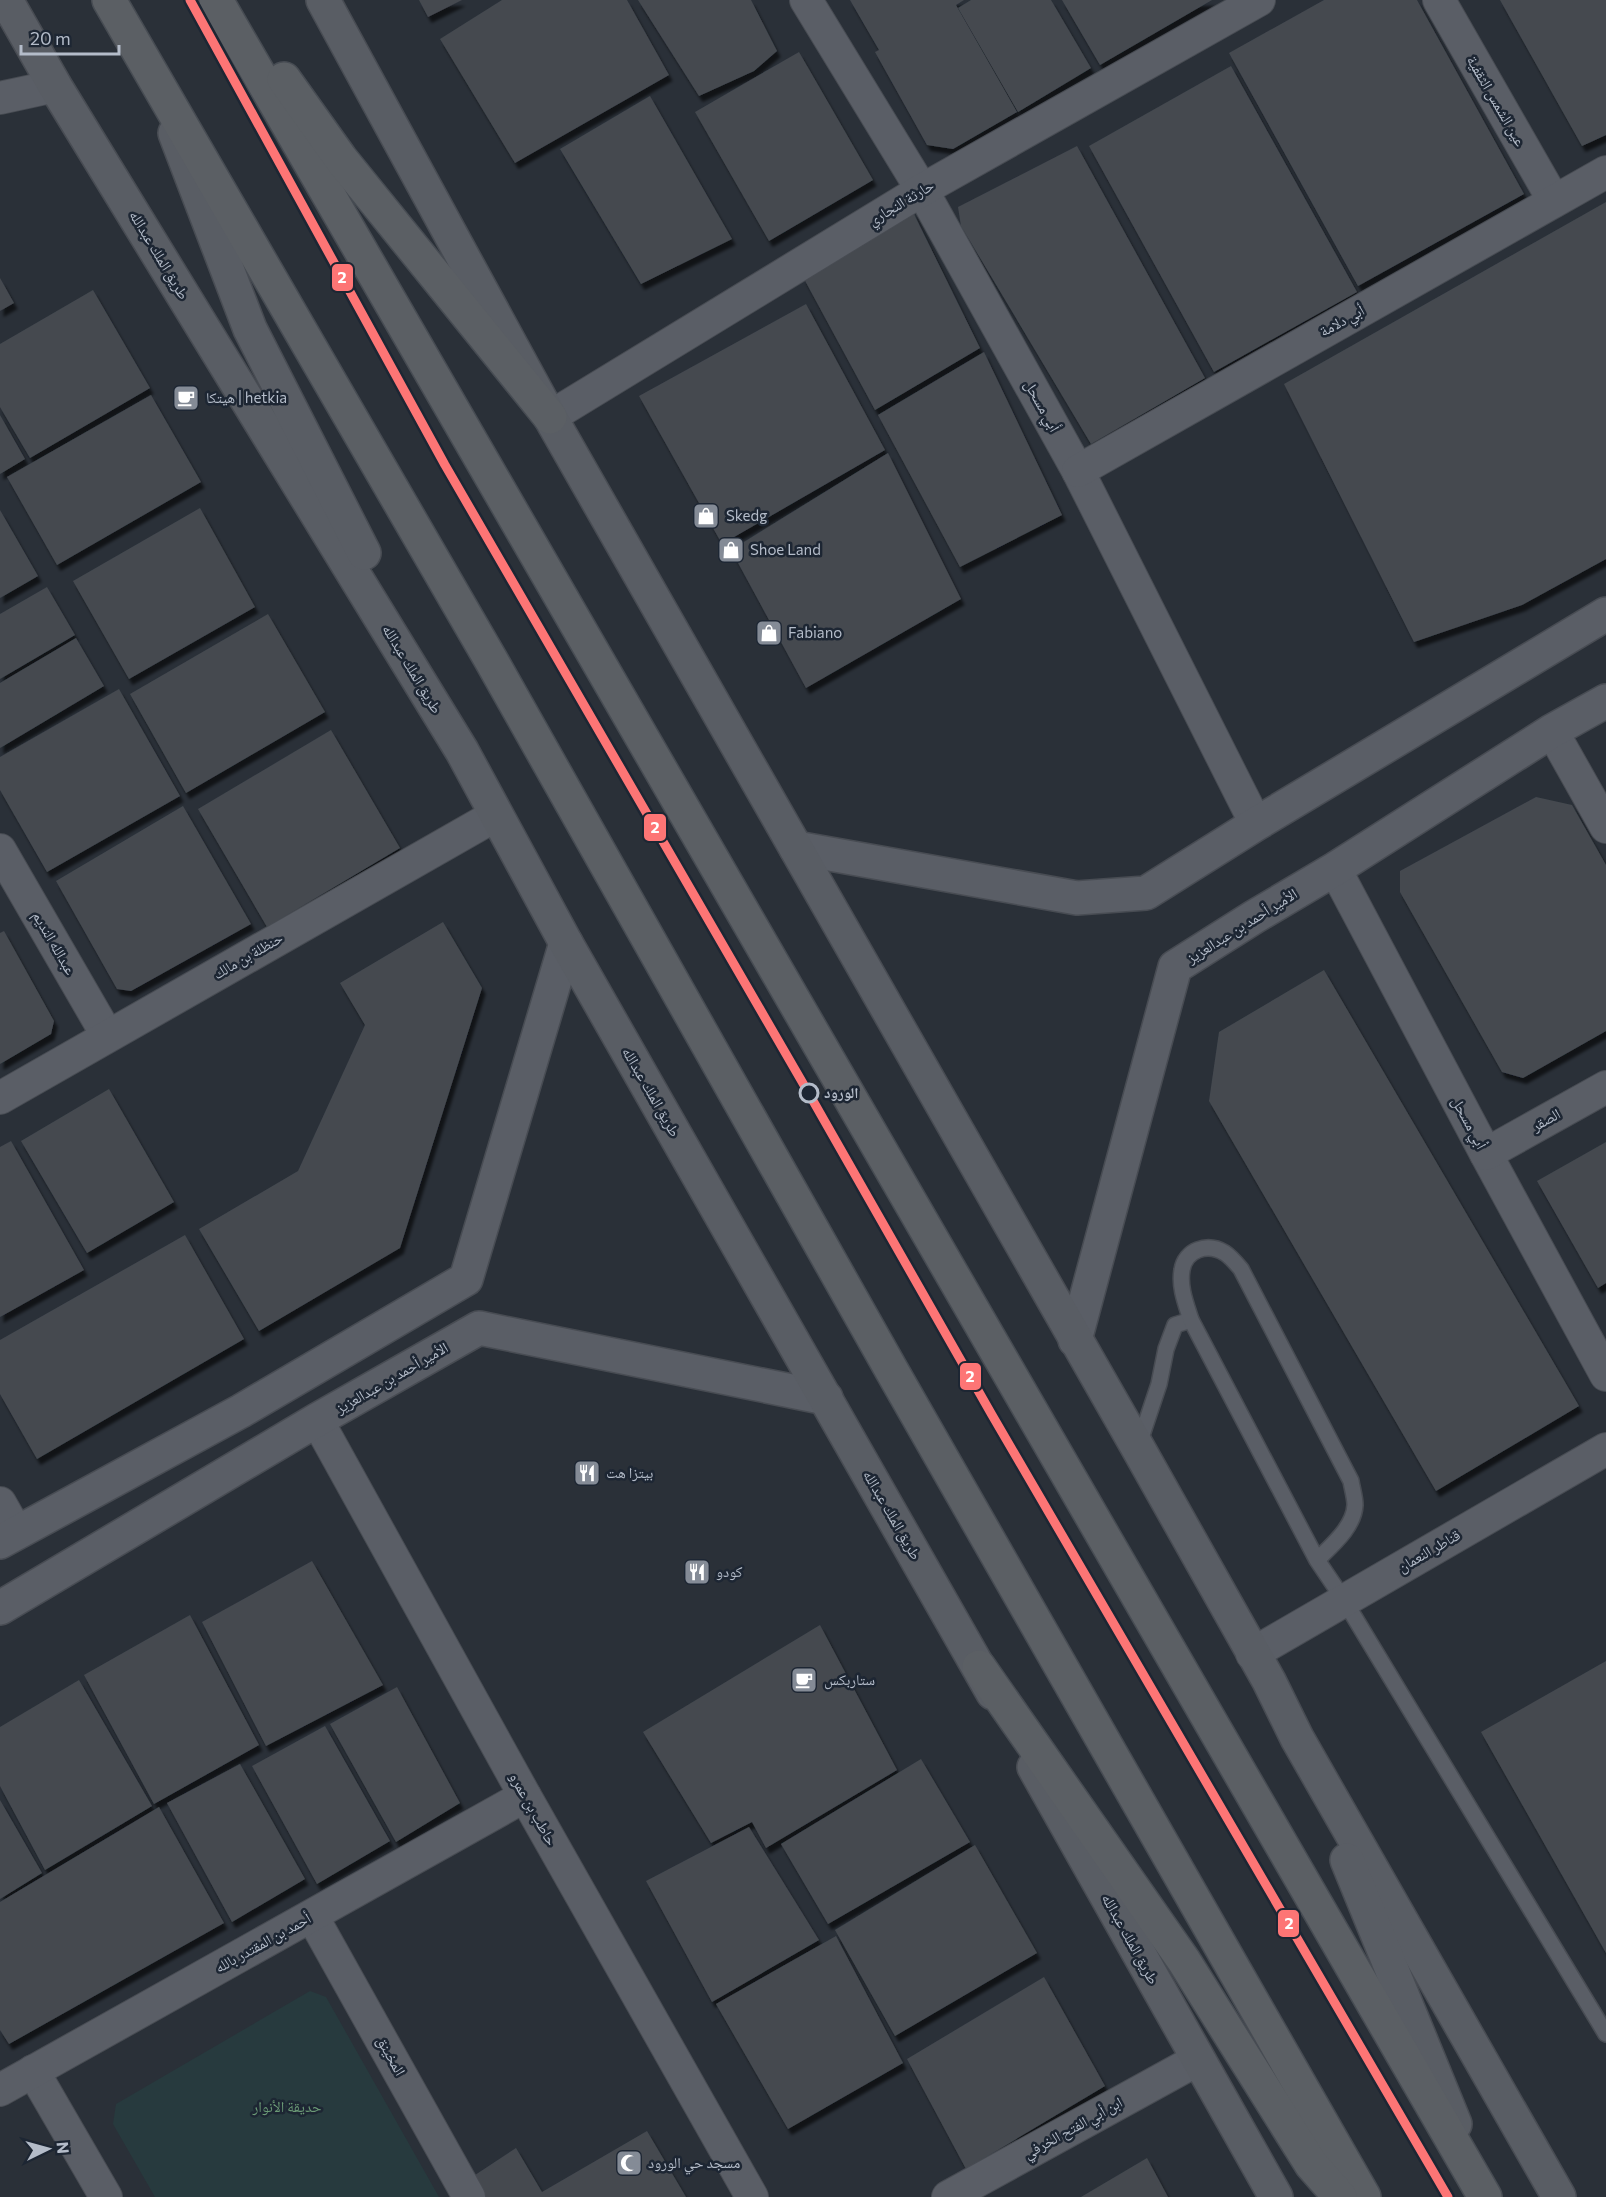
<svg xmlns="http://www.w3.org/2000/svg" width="1606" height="2197" font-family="Commissioner,'Noto Naskh Arabic',sans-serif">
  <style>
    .green { fill: #273a3e }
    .building { fill: #444950; filter: url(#shadow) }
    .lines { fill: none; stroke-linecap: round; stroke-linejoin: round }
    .service-casing { stroke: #484c53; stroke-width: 18 }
    .minor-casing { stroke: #484c53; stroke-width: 34 }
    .tertiary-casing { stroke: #484c53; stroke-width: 36 }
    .secondary-casing { stroke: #484c53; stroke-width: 36 }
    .trunk-casing { stroke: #474c53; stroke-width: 36 }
    .service { stroke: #5a5e66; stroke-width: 15 }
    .minor { stroke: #5a5e66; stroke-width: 32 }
    .tertiary { stroke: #5a5e66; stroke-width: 33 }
    .secondary { stroke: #595d64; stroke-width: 33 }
    .trunk { stroke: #5b5f64; stroke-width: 33 }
    .metro-1-casing { stroke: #1d2633; stroke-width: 14 }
    .metro-1 { stroke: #fd7575; stroke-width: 9 }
    .stop-dot { fill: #1d2633; stroke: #b4bcc9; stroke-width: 3 }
    .labels { text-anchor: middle; stroke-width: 5; stroke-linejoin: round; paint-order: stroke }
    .street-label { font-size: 15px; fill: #b4bcc9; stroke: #1d2633 }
    .poi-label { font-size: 15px; fill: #b4bcc9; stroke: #1d2633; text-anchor: start }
    .stop-label { font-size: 15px; font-weight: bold; fill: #b4bcc9; stroke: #1d2633; text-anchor: start }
    .park-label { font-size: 15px; fill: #6b9a76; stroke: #1d2633 }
    .line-badge { stroke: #1d2633; stroke-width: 2 }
    .badge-label { font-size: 16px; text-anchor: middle; font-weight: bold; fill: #fff }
  </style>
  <defs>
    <filter id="shadow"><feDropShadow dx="3.5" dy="6" stdDeviation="1.5" flood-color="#0009"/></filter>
  </defs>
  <rect width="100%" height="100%" fill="#2a3038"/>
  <path class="green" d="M310 1991 326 1997 439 2197H155L113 2124 116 2104Z"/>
  <g class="building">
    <path d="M419 0H462L428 17Z"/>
    <path d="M502 0H627L669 75 515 163 440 39Z"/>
    <path d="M638 0H751L777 51 754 71 699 96Z"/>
    <path d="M850 0H964L956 5 1017 112 953 149 927 145 875 52 879 50Z"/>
    <path d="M971 0H1051L1091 68 1018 112 958 8Z"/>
    <path d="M1062 0H1212L1100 65Z"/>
    <path d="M1324 0H1417L1524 194 1358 286 1229 53Z"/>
    <path d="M1500 0H1606V135L1582 146Z"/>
    <path d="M799 52 873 180 769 241 695 112Z"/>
    <path d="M1231 66 1357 292 1214 372 1089 146Z"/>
    <path d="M650 96 732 239 641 284 560 149Z"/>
    <path d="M1077 146 1205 378 1091 444 961 226 958 207Z"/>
    <path d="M1606 202V559L1522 605 1414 642 1284 384Z"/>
    <path d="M913 212 980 348 875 410 803 277Z"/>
    <path d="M0 278 14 303 0 311Z"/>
    <path d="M93 290 150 388 30 458 0 407V344Z"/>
    <path d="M806 304 885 450 722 544 639 396Z"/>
    <path d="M984 352 1062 515 960 567 878 415Z"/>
    <path d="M151 395 201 482 57 565 7 477Z"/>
    <path d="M0 415 25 459 0 474Z"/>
    <path d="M888 453 961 599 806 688 731 550Z"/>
    <path d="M200 508 255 607 129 679 73 581Z"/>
    <path d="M0 510 38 576 0 598Z"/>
    <path d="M47 587 75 635 0 679V614Z"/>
    <path d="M268 614 325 712 186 793 130 694Z"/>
    <path d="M76 638 104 686 0 748V683Z"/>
    <path d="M119 689 180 796 47 872 0 790V757Z"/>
    <path d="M331 730 400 848 267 927 198 809Z"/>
    <path d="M1536 797 1572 805 1606 865V1031L1523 1078 1502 1072 1400 892V871Z"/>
    <path d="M183 806 251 924 131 991 117 989 56 881Z"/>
    <path d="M443 922 482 988 400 1248 259 1331 199 1229 298 1171 365 1025 340 983Z"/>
    <path d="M4 931 54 1021 51 1034 0 1064V933Z"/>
    <path d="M1324 970 1579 1406 1436 1491 1209 1101 1219 1032Z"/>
    <path d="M109 1089 174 1202 87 1253 21 1141Z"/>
    <path d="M11 1141 84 1270 0 1317V1147Z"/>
    <path d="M1606 1142V1283L1598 1288 1537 1181Z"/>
    <path d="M185 1235 244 1339 37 1459 0 1394V1340Z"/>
    <path d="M312 1561 383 1685 266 1746 202 1622Z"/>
    <path d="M190 1615 259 1745 154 1804 84 1675Z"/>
    <path d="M820 1625 897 1770 766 1848 752 1822 711 1843 643 1732Z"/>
    <path d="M1606 1661V1953L1481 1732Z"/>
    <path d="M79 1680 152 1806 45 1870 0 1786V1727Z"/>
    <path d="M397 1687 460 1803 396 1842 330 1724Z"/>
    <path d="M325 1726 390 1841 317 1884 252 1766Z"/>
    <path d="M921 1759 970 1842 828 1924 781 1844Z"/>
    <path d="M240 1764 305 1879 232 1922 167 1803Z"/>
    <path d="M0 1800 42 1873 0 1899Z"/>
    <path d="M159 1807 224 1923 9 2044 0 2030V1902Z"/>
    <path d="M749 1827 819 1940 712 2002 646 1881Z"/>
    <path d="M975 1845 1037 1953 895 2036 835 1930Z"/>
    <path d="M836 1936 903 2063 788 2129 716 2004Z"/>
    <path d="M1044 1977 1105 2086 966 2169 907 2059Z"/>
    <path d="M647 2131 686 2197H484L472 2177 516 2148 542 2192Z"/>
    <path d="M1147 2158 1168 2197H1081Z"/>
  </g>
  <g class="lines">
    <defs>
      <g id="service">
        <path d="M1139 1444 1159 1384 1166 1349 1175 1325 1191 1320"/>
        <path d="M1317 1560C1332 1545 1354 1527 1355 1505 1355 1497 1352 1488 1351 1481L1241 1269C1236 1263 1231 1257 1225 1253 1207 1242 1185 1250 1182 1270 1179 1287 1186 1304 1191 1320L1317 1560 1344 1600 1606 2034"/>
      </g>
      <g id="minor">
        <path d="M806 0 922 190 1078 471 1256 824"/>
        <path d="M1439 0 1554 201"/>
        <path d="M0 98 55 86"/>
        <path d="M550 417 922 190 1259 0"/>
        <path d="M1078 471 1606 172"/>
        <path d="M1552 731 1606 827"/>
        <path d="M0 850 107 1035"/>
        <path d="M1335 869 1486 1154 1606 1375"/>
        <path d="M0 1098 496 815"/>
        <path d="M1486 1154 1606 1087"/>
        <path d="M317 1420 525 1796 752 2197"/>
        <path d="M0 1503 17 1533"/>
        <path d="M1252 1654 1606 1449"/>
        <path d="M312 1916 469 2197"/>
        <path d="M33 2071 106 2197"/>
        <path d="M0 2090 525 1796"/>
        <path d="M948 2197 1197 2060"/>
      </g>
      <g id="tertiary">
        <path d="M796 848 1077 898 1146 893 1256 824 1606 614"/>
        <path d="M1075 1340 1175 967 1254 917 1335 869 1552 731 1606 701"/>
        <path d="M0 1542 241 1411 466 1279 566 943"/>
        <path d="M0 1608 317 1420 479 1328 826 1398"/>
      </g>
      <g id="secondary">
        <path d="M6 0 55 86 462 751 566 943 993 1693"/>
        <path d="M323 0 550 417 1138 1448 1269 1681 1297 1738 1559 2197"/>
        <path d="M175 133 250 329 364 553"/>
        <path d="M1034 1767 1276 2197"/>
        <path d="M1347 1860 1455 2124"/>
      </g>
      <g id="trunk">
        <path d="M109 0 491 660 892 1371 1364 2197"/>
        <path d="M216 0 1485 2197"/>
        <path d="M284 79 341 159 550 417"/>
        <path d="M979 1667 1184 1961 1311 2164 1340 2197"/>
      </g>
    </defs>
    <use href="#service" class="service-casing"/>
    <use href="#minor" class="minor-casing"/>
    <use href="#tertiary" class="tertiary-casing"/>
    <use href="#secondary" class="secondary-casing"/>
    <use href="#trunk" class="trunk-casing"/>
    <use href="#service" class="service"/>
    <use href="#minor" class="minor"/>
    <use href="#tertiary" class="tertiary"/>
    <use href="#secondary" class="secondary"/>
    <use href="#trunk" class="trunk"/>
    <defs>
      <path id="metro-1" d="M190 0 445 465 808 1092 992 1415 1448 2197"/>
    </defs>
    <use href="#metro-1" class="metro-1-casing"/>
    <use href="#metro-1" class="metro-1"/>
  </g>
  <defs>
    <symbol id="cafe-square" viewBox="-11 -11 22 22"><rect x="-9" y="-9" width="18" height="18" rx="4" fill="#848b96" stroke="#1d2633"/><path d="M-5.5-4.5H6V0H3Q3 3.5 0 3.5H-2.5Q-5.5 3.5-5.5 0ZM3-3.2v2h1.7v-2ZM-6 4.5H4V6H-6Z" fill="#fff"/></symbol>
    <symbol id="shop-square" viewBox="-11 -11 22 22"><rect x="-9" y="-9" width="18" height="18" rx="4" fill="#848b96" stroke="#1d2633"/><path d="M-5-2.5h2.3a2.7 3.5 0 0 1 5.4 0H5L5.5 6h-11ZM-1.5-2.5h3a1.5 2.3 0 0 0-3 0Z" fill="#fff"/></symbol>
    <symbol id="restaurant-square" viewBox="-11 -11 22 22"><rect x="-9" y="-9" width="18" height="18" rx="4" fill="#848b96" stroke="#1d2633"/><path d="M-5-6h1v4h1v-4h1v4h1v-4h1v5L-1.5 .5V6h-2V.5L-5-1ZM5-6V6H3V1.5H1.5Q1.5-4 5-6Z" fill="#fff"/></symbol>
    <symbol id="mosque-square" viewBox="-11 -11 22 22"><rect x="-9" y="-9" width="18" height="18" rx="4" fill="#848b96" stroke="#1d2633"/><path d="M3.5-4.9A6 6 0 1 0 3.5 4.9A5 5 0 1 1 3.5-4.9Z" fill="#fff"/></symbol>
  </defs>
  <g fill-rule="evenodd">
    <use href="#cafe-square" x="171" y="383" width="30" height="30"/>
    <use href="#shop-square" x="691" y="501" width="30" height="30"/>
    <use href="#shop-square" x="716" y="535" width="30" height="30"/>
    <use href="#shop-square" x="754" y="618" width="30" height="30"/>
    <use href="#restaurant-square" x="572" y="1458" width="30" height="30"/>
    <use href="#restaurant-square" x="682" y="1557" width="30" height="30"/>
    <use href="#cafe-square" x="789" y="1665" width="30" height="30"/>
    <use href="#mosque-square" x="614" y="2148" width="30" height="30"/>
  </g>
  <circle class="stop-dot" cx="809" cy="1093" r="9"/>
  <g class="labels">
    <g class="street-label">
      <text transform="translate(1496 101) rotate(60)" y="5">عين الشمس الثقفية</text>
      <text transform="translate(901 203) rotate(-31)" y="5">حارثة النجاري</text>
      <text transform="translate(159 255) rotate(59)" y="5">طريق الملك عبدالله</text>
      <text transform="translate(1342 321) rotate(-29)" y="5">أبي دلامة</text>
      <text transform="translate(1042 406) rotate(61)" y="5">أبي مسحل</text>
      <text transform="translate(412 669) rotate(59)" y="5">طريق الملك عبدالله</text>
      <text transform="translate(1242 926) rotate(-32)" y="5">الأمير أحمد بن عبدالعزيز</text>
      <text transform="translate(54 943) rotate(60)" y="5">عبدالله النديم</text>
      <text transform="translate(248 956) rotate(-30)" y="5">حنظلة بن مالك</text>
      <text transform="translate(651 1092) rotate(60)" y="5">طريق الملك عبدالله</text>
      <text transform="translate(1546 1120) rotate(-29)" y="5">الصقر</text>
      <text transform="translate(1469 1123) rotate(62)" y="5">أبي مسحل</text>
      <text transform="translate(392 1378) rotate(-30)" y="5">الأمير أحمد بن عبدالعزيز</text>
      <text transform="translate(892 1515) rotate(60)" y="5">طريق الملك عبدالله</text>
      <text transform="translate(1429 1551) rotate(-30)" y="5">قناطر النعمان</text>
      <text transform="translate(533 1809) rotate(61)" y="5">حاطب بن عمرو</text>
      <text transform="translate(1130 1939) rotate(61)" y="5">طريق الملك عبدالله</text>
      <text transform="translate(263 1943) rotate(-29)" y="5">أحمد بن المقتدر بالله</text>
      <text transform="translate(391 2056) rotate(61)" y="5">المخينق</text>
      <text transform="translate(1073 2128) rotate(-29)" y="5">ابن أبي الفتح الخرفي</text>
    </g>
    <g class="poi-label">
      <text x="206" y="403">هيتكا | hetkia</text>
      <text x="726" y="521">Skedg</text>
      <text x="750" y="555">Shoe Land</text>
      <text x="788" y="638">Fabiano</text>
      <text x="606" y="1478">بيتزا هت</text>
      <text x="716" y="1577">كودو</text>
      <text x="824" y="1685">ستاربكس</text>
      <text x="648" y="2168">مسجد حي الورود</text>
    </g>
    <g class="stop-label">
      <text x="824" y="1098">الورود</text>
    </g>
    <g class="park-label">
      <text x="287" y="2112">حديقة الأنوار</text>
    </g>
  </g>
  <g class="line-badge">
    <rect x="331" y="263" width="23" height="29" rx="6" fill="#fd7575"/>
    <rect x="643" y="813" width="24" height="29" rx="6" fill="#fd7575"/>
    <rect x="959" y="1362" width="23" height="29" rx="6" fill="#fd7575"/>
    <rect x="1277" y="1909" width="23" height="29" rx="6" fill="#fd7575"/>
  </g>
  <g class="badge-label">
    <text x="342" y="283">2</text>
    <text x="655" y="833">2</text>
    <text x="970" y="1382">2</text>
    <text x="1289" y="1929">2</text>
  </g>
  <g transform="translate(48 2149) rotate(85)" stroke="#1d2633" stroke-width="4.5" paint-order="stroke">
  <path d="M0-4.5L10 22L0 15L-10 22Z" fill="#b4bcc9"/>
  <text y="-9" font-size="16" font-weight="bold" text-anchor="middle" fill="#b4bcc9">N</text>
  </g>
  <path d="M21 45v9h98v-9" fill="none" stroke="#b4bcc9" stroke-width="3"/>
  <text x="30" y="45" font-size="18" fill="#b4bcc9" stroke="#1d2633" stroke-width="4.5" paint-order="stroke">20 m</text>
</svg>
